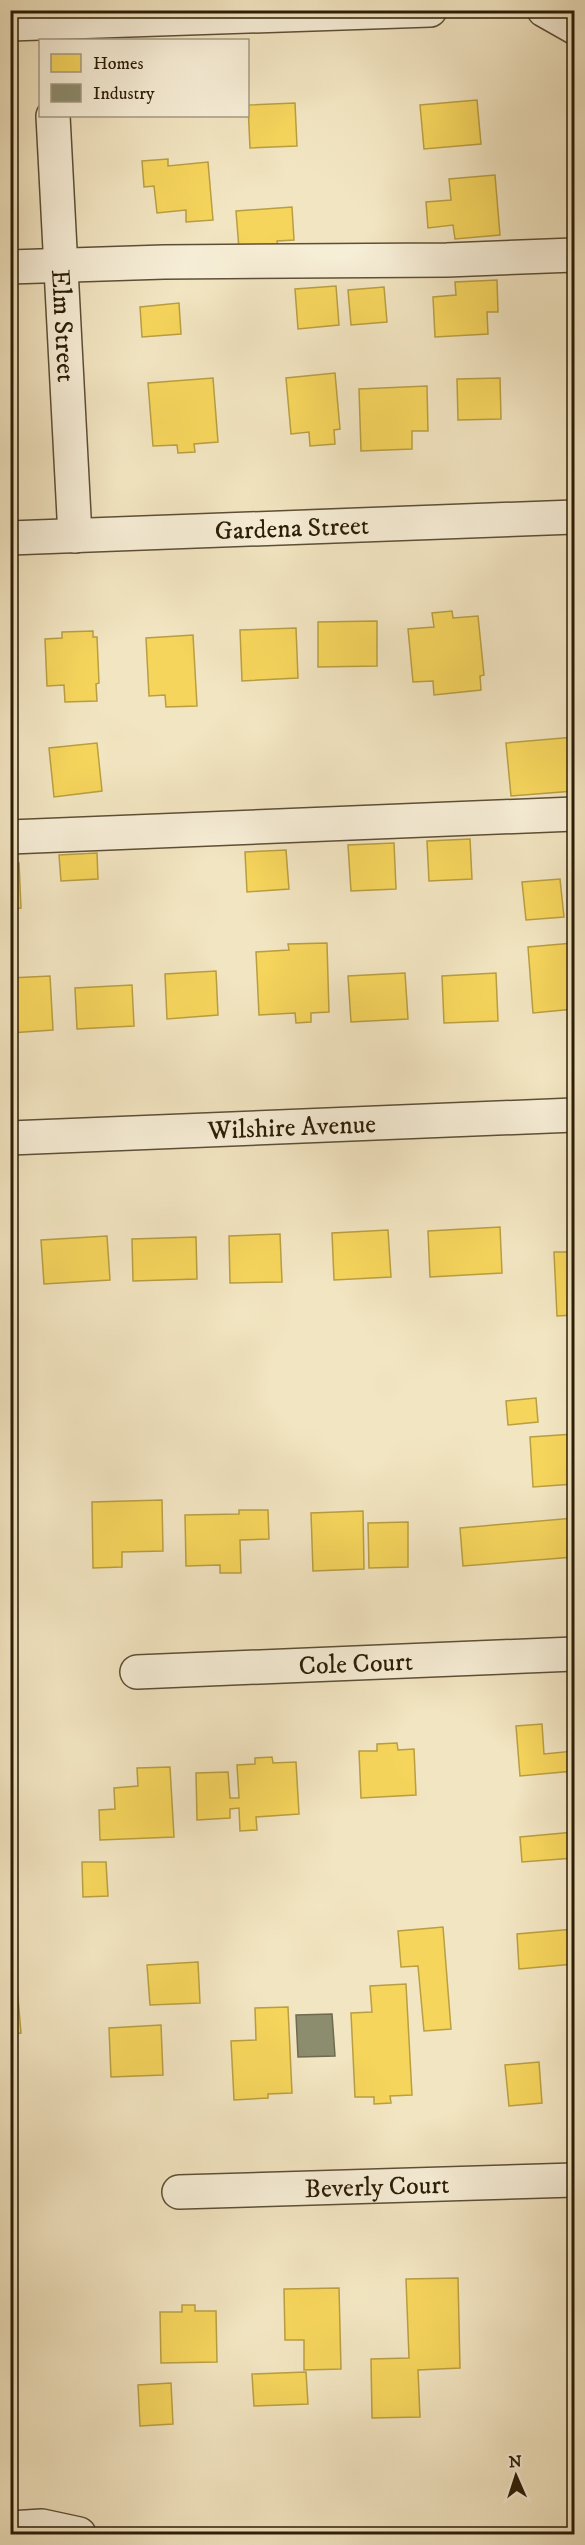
<svg xmlns="http://www.w3.org/2000/svg" width="585" height="2545" font-family="'IM FELL DW Pica',serif">
  <style>
    .homes { fill: #f6d55c; stroke: #b99e42; stroke-width: 1.5 }
    .industry { fill: #8c8c6e; stroke: #6f6b4f; stroke-width: 1.5 }
    .lines { fill: none; stroke-linecap: round; stroke-linejoin: round }
    .minor-casing { stroke: #5d4f35; stroke-width: 36 }
    .minor { stroke: #f7eed7; stroke-width: 33 }
    .labels { text-anchor: middle; stroke-width: 6; stroke-linejoin: round; paint-order: stroke }
    .street-label { font-size: 26px; fill: #2b1d06; stroke: #f7eed7 }
  </style>
  <rect width="100%" height="100%" fill="#f2e5c1"/>
  <filter id="stains"><feTurbulence type="fractalNoise" baseFrequency=".00333" numOctaves="4"/><feColorMatrix values="0 0 0 0 .2 0 0 0 0 .09 0 0 0 0 .02 0 0 0 .5 -.17"/></filter>
  <radialGradient id="worn" r=".72"><stop offset=".6" stop-color="#630" stop-opacity="0"/><stop offset="1" stop-color="#630" stop-opacity=".3"/></radialGradient>
  <g class="homes">
    <path d="M477 100 481 144 424 149 420 105Z"/>
    <path d="M295 103 297 146 250 148 248 105Z"/>
    <path d="M168 159V166L208 162 213 220 186 222V210L157 213 154 186 144 187 142 161Z"/>
    <path d="M495 175 500 235 455 239 453 225 428 228 426 202 451 200 449 179Z"/>
    <path d="M292 207 294 240 277 241 278 246 239 249 236 211Z"/>
    <path d="M497 280 498 312H487L488 334 435 337 433 297 456 295 455 282Z"/>
    <path d="M336 286 339 325 298 329 295 289Z"/>
    <path d="M384 287 387 322 351 325 348 290Z"/>
    <path d="M179 303 181 334 142 337 140 307Z"/>
    <path d="M335 373 340 429 334 430 335 444 310 446 309 432 291 434 286 378Z"/>
    <path d="M213 378 218 442 194 444 195 452 178 453 177 445 153 446 148 383Z"/>
    <path d="M500 378 501 419 458 420 457 379Z"/>
    <path d="M427 386 428 431H412V449L361 451 359 389Z"/>
    <path d="M452 611 453 618 478 616 484 675 480 676 481 690 434 695 433 681 413 682 408 629 434 627 432 613Z"/>
    <path d="M377 621V666L318 667V622Z"/>
    <path d="M296 628 298 678 242 681 240 630Z"/>
    <path d="M93 631V637H97L99 683 96 684 97 701 65 702 64 685 47 686 45 639 62 638V632Z"/>
    <path d="M193 635 197 706 166 707 165 695 149 696 146 638Z"/>
    <path d="M10 641 15 702H10Z"/>
    <path d="M574 737V791L511 796 506 743Z"/>
    <path d="M97 743 102 791 54 797 49 748Z"/>
    <path d="M470 839 472 879 429 881 427 841Z"/>
    <path d="M394 843 396 889 351 891 348 845Z"/>
    <path d="M286 850 289 889 247 892 245 852Z"/>
    <path d="M97 853 98 879 61 881 59 855Z"/>
    <path d="M10 863H19L21 908 10 909Z"/>
    <path d="M560 879 564 917 526 920 522 882Z"/>
    <path d="M327 943 329 1012 311 1013V1022L296 1023 295 1013 259 1015 256 952 289 950 288 944Z"/>
    <path d="M573 943 574 1009 533 1013 528 947Z"/>
    <path d="M216 971 218 1015 167 1019 165 974Z"/>
    <path d="M405 973 408 1019 351 1022 348 976Z"/>
    <path d="M496 973 498 1021 444 1023 442 976Z"/>
    <path d="M50 976 53 1030 10 1033V978Z"/>
    <path d="M132 985 134 1026 77 1029 75 988Z"/>
    <path d="M500 1227 502 1273 430 1277 428 1231Z"/>
    <path d="M388 1230 391 1277 334 1280 332 1233Z"/>
    <path d="M280 1234 282 1282 230 1283 229 1236Z"/>
    <path d="M107 1236 110 1280 44 1284 41 1240Z"/>
    <path d="M196 1237 197 1279 133 1281 132 1239Z"/>
    <path d="M554 1252H574V1315L557 1316Z"/>
    <path d="M536 1398 538 1422 508 1425 506 1401Z"/>
    <path d="M574 1434V1484L533 1487 530 1437Z"/>
    <path d="M162 1500 163 1551 122 1552V1567L93 1568 92 1502Z"/>
    <path d="M239 1510H268L269 1539 240 1540 241 1573H220V1565L186 1566 185 1515 239 1514Z"/>
    <path d="M363 1511 364 1569 313 1571 311 1513Z"/>
    <path d="M574 1518V1557L463 1566 460 1528Z"/>
    <path d="M408 1522V1567L369 1568 368 1523Z"/>
    <path d="M542 1724 544 1754 574 1751V1771L520 1776 516 1726Z"/>
    <path d="M397 1743 398 1750 414 1749 416 1795 361 1798 359 1751H377V1744Z"/>
    <path d="M272 1757 273 1763 296 1762 299 1814 256 1817 257 1830 240 1831 239 1808 230 1809V1818L197 1820 196 1773 228 1772 230 1798H239L237 1765 255 1764V1758Z"/>
    <path d="M170 1767 174 1837 100 1840 99 1810 115 1809 114 1788 138 1786 137 1768Z"/>
    <path d="M574 1832V1858L522 1862 520 1837Z"/>
    <path d="M82 1862H106L108 1896 83 1897Z"/>
    <path d="M443 1927 451 2029 424 2031 418 1966 401 1967 398 1931Z"/>
    <path d="M574 1929V1964L519 1969 517 1934Z"/>
    <path d="M10 1951H14L21 2033 13 2034 15 2056H10Z"/>
    <path d="M198 1962 200 2003 150 2005 147 1965Z"/>
    <path d="M406 1984 412 2095 390 2096 391 2103 374 2104V2097H355L351 2013 372 2012 370 1986Z"/>
    <path d="M288 2007 292 2093 268 2094V2098L234 2100 231 2041 256 2040 255 2008Z"/>
    <path d="M161 2025 163 2075 111 2077 109 2028Z"/>
    <path d="M539 2062 542 2103 509 2106 505 2065Z"/>
    <path d="M458 2278 460 2368 418 2370 420 2417 372 2418 371 2359 409 2358 406 2279Z"/>
    <path d="M339 2288 341 2369 304 2370V2340H285L284 2289Z"/>
    <path d="M182 2305H195V2311H216L217 2362 161 2363 160 2312H182Z"/>
    <path d="M306 2372 308 2404 254 2406 252 2374Z"/>
    <path d="M171 2383 173 2424 140 2426 138 2385Z"/>
  </g>
  <path class="industry" d="M332 2014 335 2056 298 2057 296 2015Z"/>
  <g class="lines">
    <defs>
      <g id="minor">
        <path d="M544 10 574 27"/>
        <path d="M10 24 430 10"/>
        <path id="s1" d="M53 116 75 536"/>
        <path d="M10 267 164 262 447 260 574 255"/>
        <path id="s2" d="M10 538 574 517"/>
        <path d="M10 837 574 814"/>
        <path id="s3" d="M10 1138 574 1115"/>
        <path id="s4" d="M137 1672 574 1654"/>
        <path id="s5" d="M179 2192 574 2180"/>
        <path d="M10 2528 42 2526 79 2534"/>
      </g>
    </defs>
    <use href="#minor" class="minor-casing"/>
    <use href="#minor" class="minor"/>
  </g>
  <g class="labels">
    <g class="street-label">
      <text dy="9" stroke="none"><textPath href="#s1" startOffset="210">Elm Street</textPath></text>
      <text dy="9" stroke="none"><textPath href="#s2" startOffset="282">Gardena Street</textPath></text>
      <text dy="9" stroke="none"><textPath href="#s3" startOffset="282">Wilshire Avenue</textPath></text>
      <text dy="9" stroke="none"><textPath href="#s4" startOffset="219">Cole Court</textPath></text>
      <text dy="9" stroke="none"><textPath href="#s5" startOffset="198">Beverly Court</textPath></text>
    </g>
  </g>
  <rect width="585" height="2545" fill="none" stroke="#f2e5c1" stroke-width="36"/>
  <rect x="12" y="12" width="561" height="2521" fill="none" stroke="#2b1d06" stroke-width="3"/>
  <rect x="18" y="18" width="549" height="2509" fill="none" stroke="#2b1d06" stroke-width="1.5"/>
  <rect x="39" y="39" width="210" height="78" fill="#f7eed7" stroke="#a59a83" stroke-width="1.5"/>
  <rect x="51" y="54" width="30" height="18" fill="#f6d55c" stroke="#a59a83" stroke-width="1.5"/>
  <text x="93" y="69" font-size="18" fill="#2b1d06">Homes</text>
  <rect x="51" y="84" width="30" height="18" fill="#8c8c6e" stroke="#a59a83" stroke-width="1.5"/>
  <text x="93" y="99" font-size="18" fill="#2b1d06">Industry</text>
  <g transform="translate(516 2476) rotate(357)" stroke="#f7eed7" stroke-width="4.5" paint-order="stroke">
  <path d="M0-4.5L10 22L0 15L-10 22Z" fill="#2b1d06"/>
  <text y="-9" font-size="16" font-weight="bold" text-anchor="middle" fill="#2b1d06">N</text>
  </g>
  <rect width="100%" height="100%" filter="url(#stains)"/>
  <rect width="100%" height="100%" fill="url(#worn)"/>
</svg>
